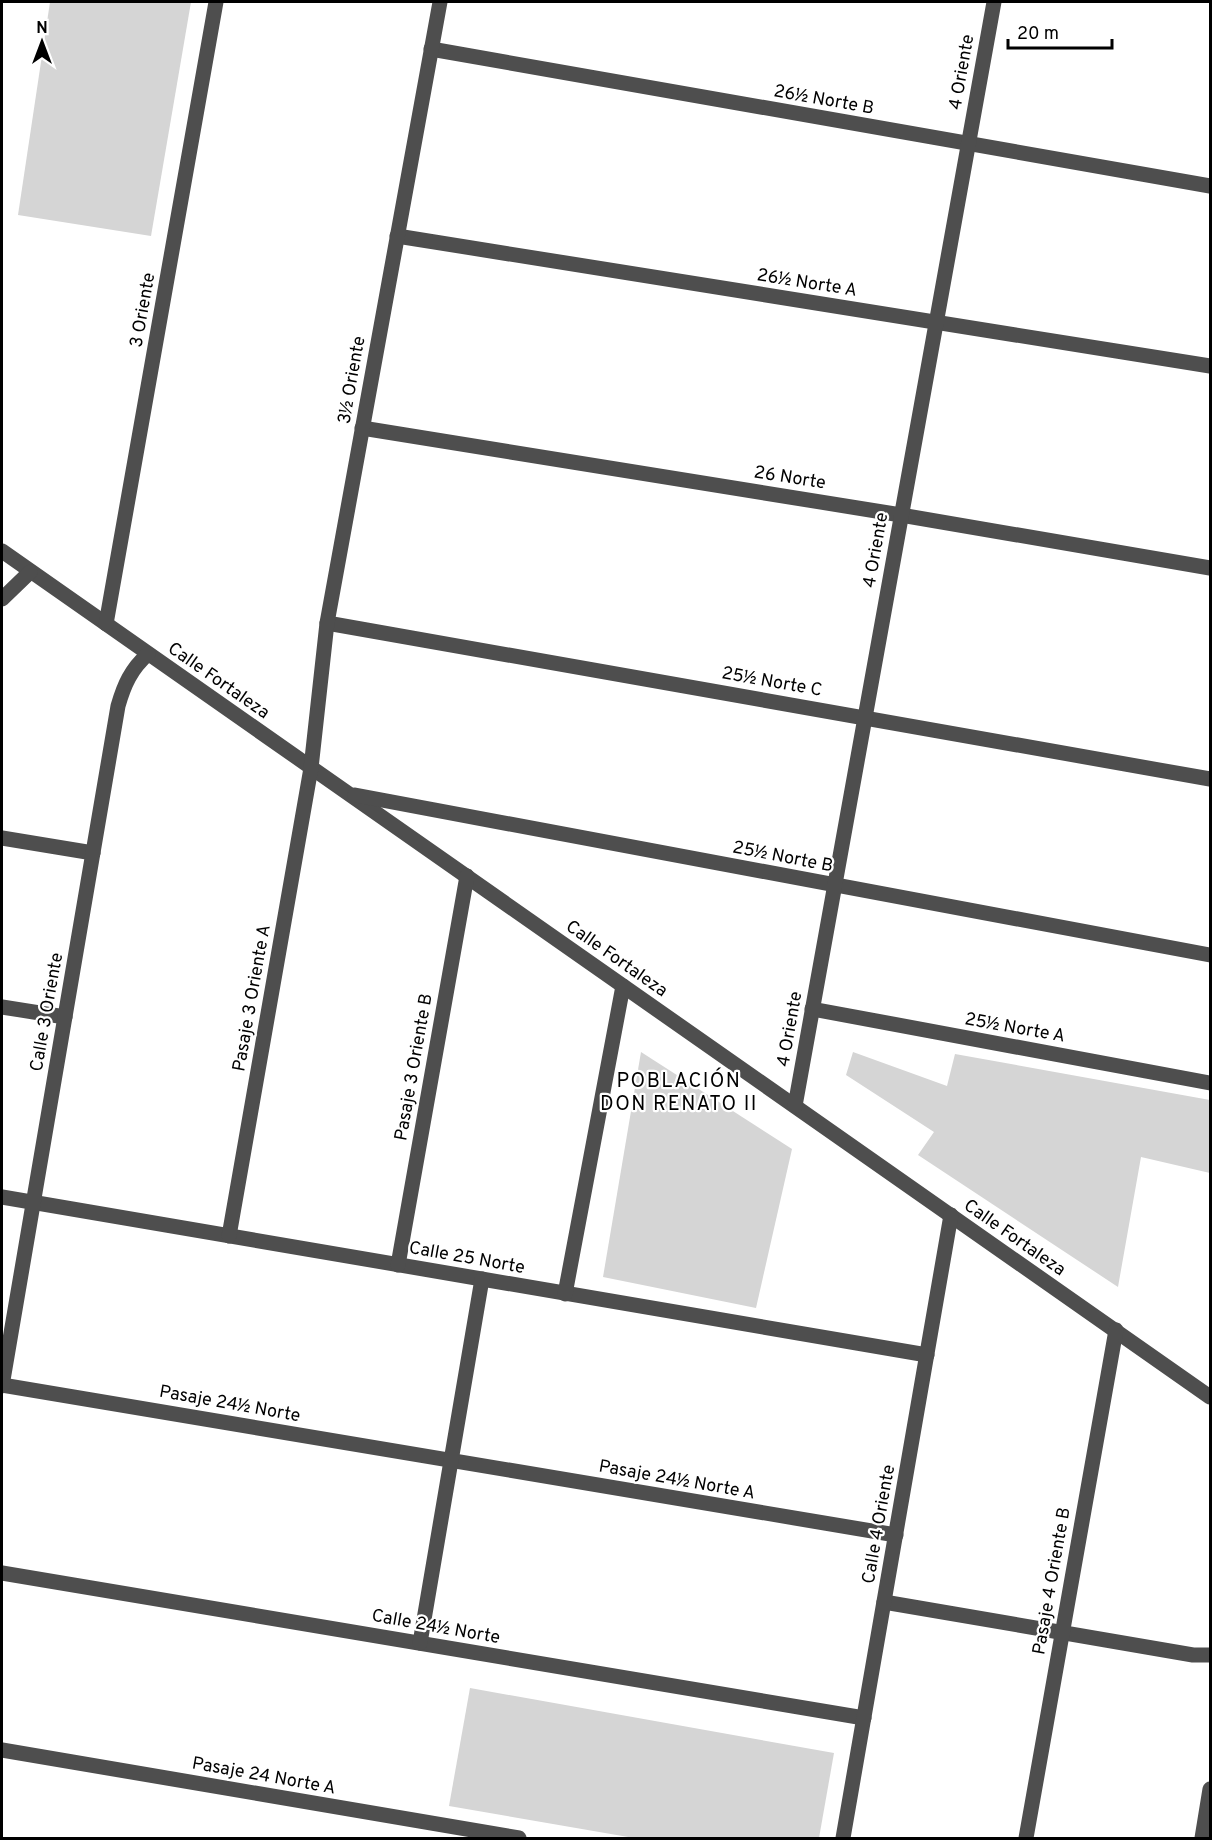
<svg xmlns="http://www.w3.org/2000/svg" width="1212" height="1840" font-family="Overpass,sans-serif">
  <style>
    .green { fill: #d5d5d5 }
    .lines { fill: none; stroke-linecap: round; stroke-linejoin: round }
    .minor { stroke: #4e4e4e; stroke-width: 15 }
    .labels { text-anchor: middle; stroke-width: 4.5; stroke-linejoin: round; paint-order: stroke }
    .street-label { font-size: 18px; fill: #000; stroke: #fff }
    .neighbourhood-label { font-size: 20px; letter-spacing: 1.5px; fill: #000; stroke: #fff }
  </style>
  <rect width="100%" height="100%" fill="#fff"/>
  <g class="green">
    <path d="M50 2H191L151 236 18 215Z"/>
    <path d="M641 1052 792 1149 756 1308 603 1277Z"/>
    <path d="M853 1052 947 1086 955 1054 1210 1100V1173L1141 1157 1118 1287 918 1155 934 1132 846 1075Z"/>
    <path d="M470 1688 834 1753 819 1838H634L449 1806Z"/>
  </g>
  <g class="lines">
    <g class="minor">
      <path d="M431 49 1210 186"/>
      <path d="M397 236 1210 366"/>
      <path d="M362 428 901 515 1210 568"/>
      <path d="M2 551 1210 1397"/>
      <path d="M2 599 30 572"/>
      <path d="M327 623 1210 779"/>
      <path d="M106 624 216 2"/>
      <path d="M355 795 1210 955"/>
      <path d="M2 838 93 853"/>
      <path d="M2 1007 65 1017"/>
      <path d="M812 1009 1210 1083"/>
      <path d="M795 1106 994 2"/>
      <path d="M2 1197 927 1355"/>
      <path d="M229 1236 311 768 327 623 440 2"/>
      <path d="M398 1265 467 876"/>
      <path d="M565 1294 623 986"/>
      <path d="M2 1385 896 1535"/>
      <path d="M2 1386 118 706C124 685 131 669 148 654"/>
      <path d="M2 1573 864 1718"/>
      <path d="M884 1602 1193 1655H1210"/>
      <path d="M420 1643 482 1279"/>
      <path d="M2 1750 519 1838"/>
      <path d="M843 1838 951 1215"/>
      <path d="M1026 1838 1116 1330"/>
      <path d="M1202 1838 1210 1789"/>
    </g>
  </g>
  <g class="labels">
    <g class="street-label">
      <text transform="translate(961 72) rotate(-80)" y="6">4 Oriente</text>
      <text transform="translate(824 99) rotate(10)" y="6">26½ Norte B</text>
      <text transform="translate(807 282) rotate(9)" y="6">26½ Norte A</text>
      <text transform="translate(142 310) rotate(-80)" y="6">3 Oriente</text>
      <text transform="translate(351 380) rotate(-80)" y="6">3½ Oriente</text>
      <text transform="translate(790 477) rotate(9)" y="6">26 Norte</text>
      <text transform="translate(875 550) rotate(-80)" y="6">4 Oriente</text>
      <text transform="translate(219 680) rotate(35)" y="6">Calle Fortaleza</text>
      <text transform="translate(772 681) rotate(10)" y="6">25½ Norte C</text>
      <text transform="translate(783 856) rotate(11)" y="6">25½ Norte B</text>
      <text transform="translate(617 958) rotate(35)" y="6">Calle Fortaleza</text>
      <text transform="translate(251 998) rotate(-80)" y="6">Pasaje 3 Oriente A</text>
      <text transform="translate(46 1012) rotate(-80)" y="6">Calle 3 Oriente</text>
      <text transform="translate(1015 1027) rotate(10)" y="6">25½ Norte A</text>
      <text transform="translate(789 1029) rotate(-80)" y="6">4 Oriente</text>
      <text transform="translate(413 1067) rotate(-80)" y="6">Pasaje 3 Oriente B</text>
      <text transform="translate(1015 1237) rotate(35)" y="6">Calle Fortaleza</text>
      <text transform="translate(467 1257) rotate(10)" y="6">Calle 25 Norte</text>
      <text transform="translate(230 1403) rotate(10)" y="6">Pasaje 24½ Norte</text>
      <text transform="translate(677 1479) rotate(10)" y="6">Pasaje 24½ Norte A</text>
      <text transform="translate(878 1524) rotate(-80)" y="6">Calle 4 Oriente</text>
      <text transform="translate(1051 1581) rotate(-80)" y="6">Pasaje 4 Oriente B</text>
      <text transform="translate(436 1626) rotate(10)" y="6">Calle 24½ Norte</text>
      <text transform="translate(264 1775) rotate(10)" y="6">Pasaje 24 Norte A</text>
    </g>
    <g class="neighbourhood-label">
      <text x="679" y="1087">POBLACIÓN<tspan x="679" dy="23">DON RENATO II</tspan></text>
    </g>
  </g>
  <rect width="1212" height="1840" fill="none" stroke="#000000" stroke-width="6"/>
  <g transform="translate(42 42)" stroke="#ffffff" stroke-width="4.5" paint-order="stroke">
  <path d="M0-4.5L10 22L0 15L-10 22Z" fill="#000000"/>
  <text y="-9" font-size="16" font-weight="bold" text-anchor="middle" fill="#000000">N</text>
  </g>
  <path d="M1008 39v9h104v-9" fill="none" stroke="#000000" stroke-width="3"/>
  <text x="1017" y="39" font-size="18" fill="#000000" stroke="#ffffff" stroke-width="4.5" paint-order="stroke">20 m</text>
</svg>
